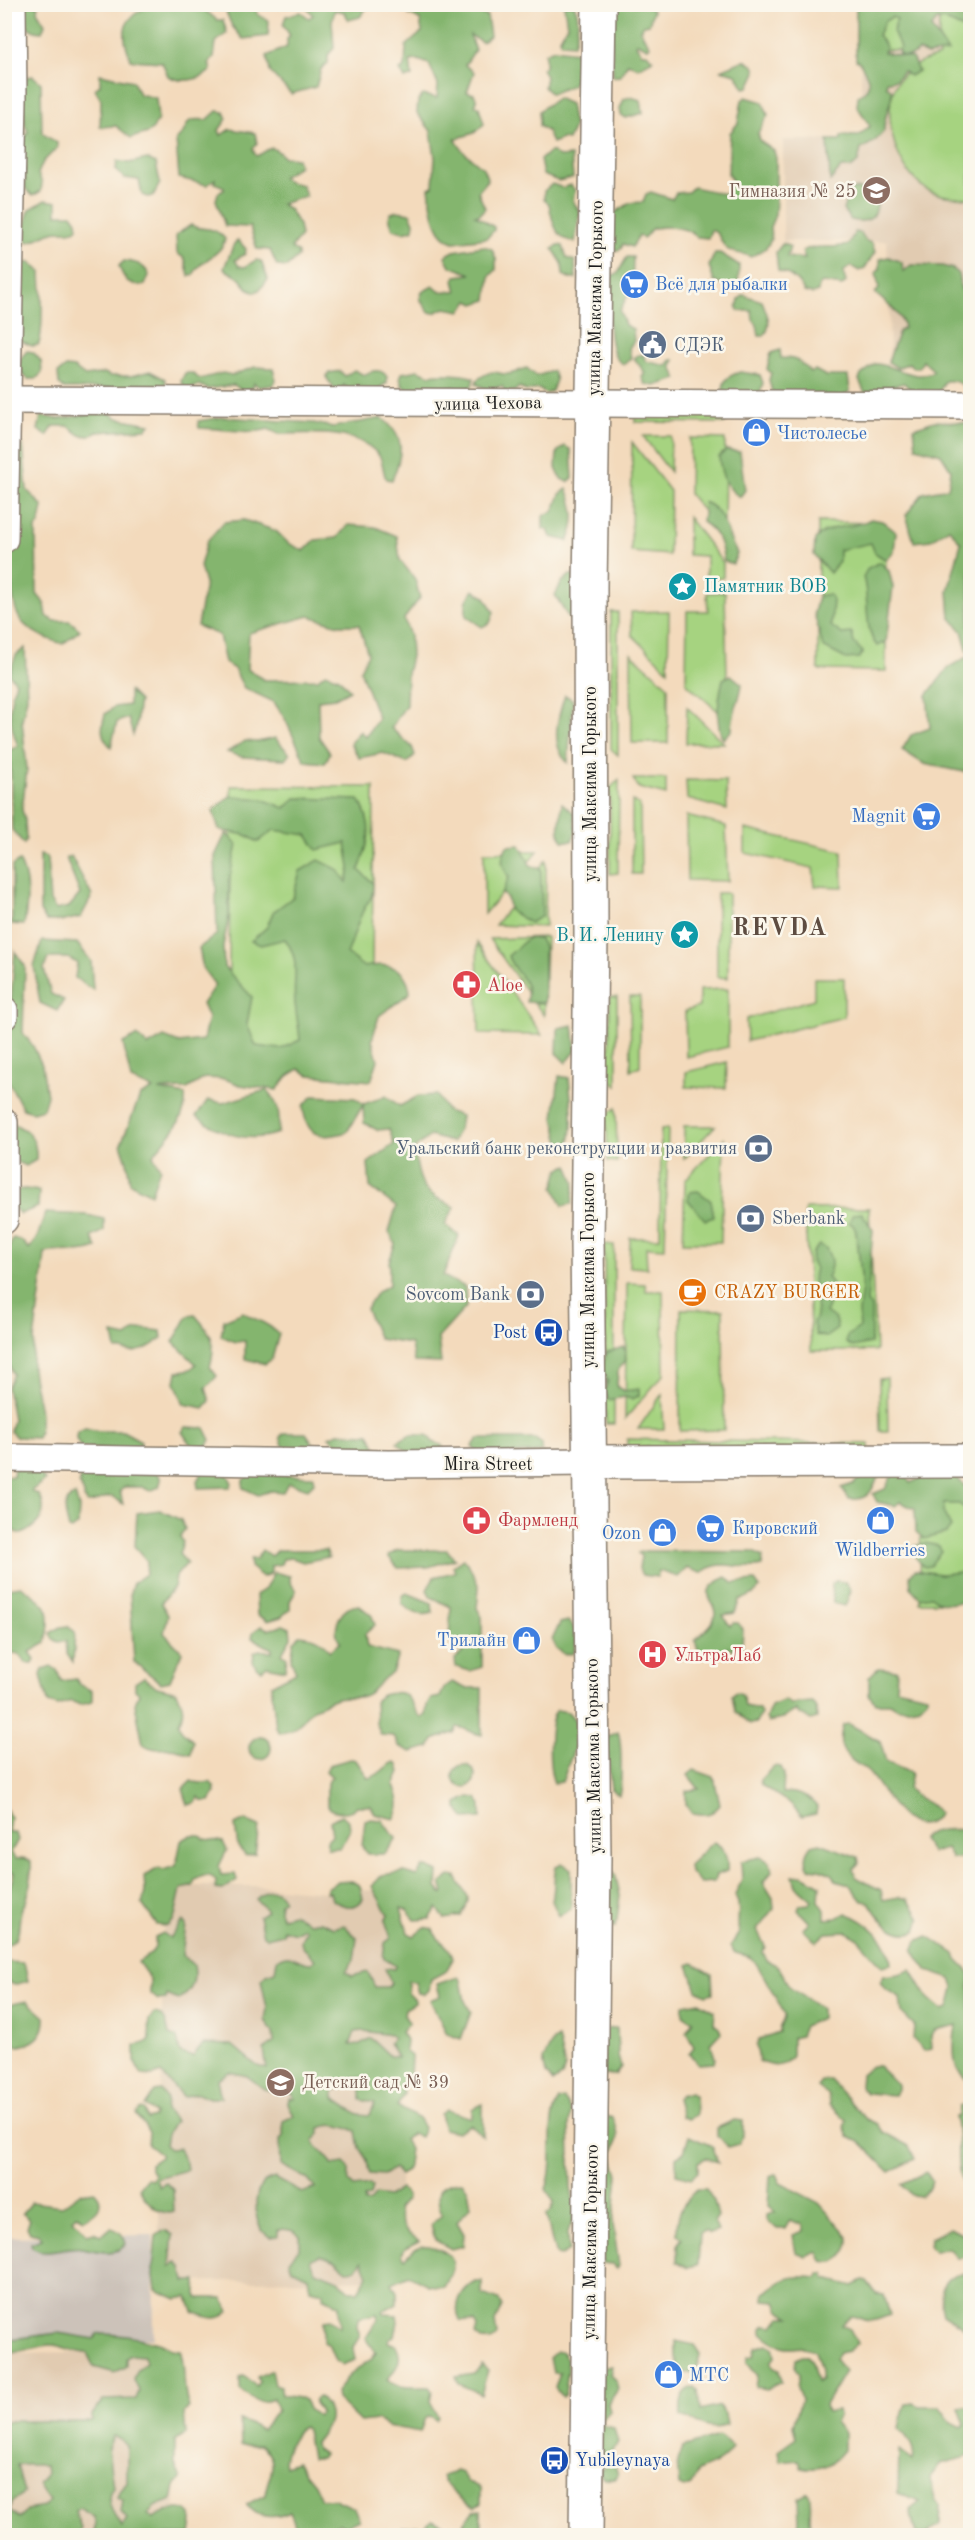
<svg xmlns="http://www.w3.org/2000/svg" width="975" height="2540" font-family="'Old Standard TT',serif">
  <style>
    .built { fill: #e1cbb1 }
    .industrial { fill: #ccc2b9 }
    .green { fill: #a6d380; stroke: #61784e; stroke-width: 1.5 }
    .forest { fill: #84b56e; stroke: #506845; stroke-width: 1.5; fill-rule: evenodd }
    .lines { fill: none; stroke-linecap: round; stroke-linejoin: round }
    .minor-casing { stroke: #887b6c; stroke-width: 30 }
    .major-casing { stroke: #887b6c; stroke-width: 36 }
    .minor { stroke: #fff; stroke-width: 27 }
    .major { stroke: #fff; stroke-width: 33 }
    .labels { text-anchor: middle; stroke-width: 5; stroke-linejoin: round; paint-order: stroke }
    .education-label { font-size: 18px; fill: #785e54; stroke: #fbf7ec; text-anchor: end }
    .shop-label { font-size: 18px; fill: #366cbe; stroke: #fbf7ec; text-anchor: start }
    .street-label { font-size: 18px; fill: #1c1c1c; stroke: #fbf7ec }
    .service-label { font-size: 18px; fill: #4e5e75; stroke: #fbf7ec; text-anchor: start }
    .culture-label { font-size: 18px; fill: #0d838f; stroke: #fbf7ec; text-anchor: start }
    .health-label { font-size: 18px; fill: #be3a42; stroke: #fbf7ec; text-anchor: start }
    .food-label { font-size: 18px; fill: #c56008; stroke: #fbf7ec; text-anchor: start }
    .transit-label { font-size: 18px; fill: #164399; stroke: #fbf7ec; text-anchor: end }
    .district-label { font-size: 24px; font-weight: bold; letter-spacing: 1.5px; fill: #5d4c41; stroke: #fbf7ec }
  </style>
  <rect width="100%" height="100%" fill="#fbf7ec"/>
  <filter id="ink" filterUnits="userSpaceOnUse"><feTurbulence type="fractalNoise" baseFrequency=".0167" numOctaves="2"/><feDisplacementMap in="SourceGraphic" scale="12" xChannelSelector="R" yChannelSelector="G"/><feConvolveMatrix kernelMatrix="1 2 1 2 8 2 1 2 1" color-interpolation-filters="sRGB"/></filter>
  <filter id="wash" filterUnits="userSpaceOnUse"><feTurbulence type="fractalNoise" baseFrequency=".008" numOctaves="4" result="noise"/><feDisplacementMap in="SourceGraphic" scale="24" xChannelSelector="R" yChannelSelector="G"/><feGaussianBlur stdDeviation="1.35" result="paint"/><feColorMatrix in="noise" values="0 0 0 0 0 0 0 0 0 0 0 0 0 0 0 0 0 1.4 0 .05"/><feComposite in="paint" operator="in"/></filter>
  <g filter="url(#wash)">
    <rect width="100%" height="100%" fill="#f3dabc"/>
    <g class="built">
      <path d="M862 5H970V357L890 356 887 241H783V140H841V136H869V101H861Z"/>
      <path d="M164 1886H257L326 1892 401 1889 400 2279 158 2282Z"/>
      <path d="M176 2351 175 2535H5L4 2353Z"/>
    </g>
    <path class="industrial" d="M153 2235 154 2338 5 2340 4 2237Z"/>
    <g class="green">
      <rect x="876" y="8" width="27" height="42"/>
      <path d="M970 11V198C955 197 940 197 926 189 894 170 876 103 903 75 913 64 926 60 939 56V12Z"/>
      <path d="M635 413 727 414 726 423 635 422Z"/>
      <path d="M643 436H671L670 472Z"/>
      <path d="M690 438 725 439 724 537 689 494Z"/>
      <path d="M632 442 670 491 669 555 631 552Z"/>
      <path d="M688 517 723 563V578H706V556L688 555Z"/>
      <path d="M818 522 886 523V671L818 670Z"/>
      <path d="M725 592 728 720 686 683 687 611H708L707 593Z"/>
      <path d="M669 611 668 670 632 635 631 612Z"/>
      <path d="M611 612H618V755L611 749Z"/>
      <path d="M631 653 668 686V743H632Z"/>
      <path d="M687 707 724 743H686Z"/>
      <path d="M633 779H666V795L639 788Z"/>
      <path d="M619 780 618 873 610 874V788Z"/>
      <path d="M686 780 726 781 727 810 687 799Z"/>
      <path d="M231 786 374 787 371 1059 228 1058Z"/>
      <path d="M632 801 640 805 641 874H632Z"/>
      <path d="M686 816 726 826 728 881 687 880Z"/>
      <path d="M745 829 842 851 843 887 815 886 813 868 745 853Z"/>
      <path d="M538 851 484 914V852Z"/>
      <path d="M546 860 545 927 495 925Z"/>
      <path d="M717 893H728V978L717 977Z"/>
      <path d="M546 937 544 1016 489 939Z"/>
      <path d="M477 943 542 1035 479 1034Z"/>
      <path d="M814 978H844V1017L747 1041 746 1019 814 999Z"/>
      <path d="M728 989V1047L686 1057 685 1011 699 1007V990Z"/>
      <path d="M610 997H617V1086L609 1079Z"/>
      <path d="M630 997H640V1066L631 1070Z"/>
      <path d="M727 1062 726 1088 686 1087V1072Z"/>
      <path d="M616 1108 617 1162 608 1161 606 1115Z"/>
      <path d="M684 1126H715L684 1159Z"/>
      <path d="M668 1128 665 1248 646 1247 647 1268 629 1267 630 1238H660L661 1129Z"/>
      <path d="M724 1139 721 1242H683L685 1180Z"/>
      <path d="M869 1208 876 1351H811L805 1209Z"/>
      <path d="M604 1244 614 1245V1424H606Z"/>
      <path d="M627 1283 645 1284 646 1291H663L664 1374 625 1419Z"/>
      <path d="M681 1309 723 1310 724 1430 680 1431Z"/>
      <path d="M887 1378 888 1431H880L879 1379Z"/>
      <path d="M662 1394 664 1429H638Z"/>
      <path d="M627 1439 869 1444V1450L627 1447Z"/>
      <path d="M921 1490H970V1602H920Z"/>
    </g>
    <g class="forest">
      <path d="M304 4 369 5 360 17 349 20 344 12 335 10 332 21 334 48 328 55V63L321 69 316 87 291 94 270 72 267 56 287 47V39L290 36 283 24 286 16 301 12 309 18 313 15Z"/>
      <path d="M17 5H38L37 11 45 24 42 32C25 32 22 18 17 5Z"/>
      <path d="M144 5H199L217 20H223L227 33 216 42 214 58 209 63 211 70C201 81 180 83 168 76L162 62 131 60C126 47 119 28 132 17 135 13 140 11 144 8Z"/>
      <path d="M223 5H254L258 15 269 21 268 36 243 39 232 26Z"/>
      <path d="M401 5H471L475 12 487 16 490 36 482 42 470 35 475 50 465 65 474 72 467 92 474 94 477 100 475 105 479 107 484 124 474 133 455 139 463 151 483 168 488 180 478 192 485 208 479 215H475L494 227V230L487 238 454 242C433 236 432 207 429 188L433 186 435 158 431 131 417 113 418 100 423 95 437 98 438 85 429 64 418 60 410 61 412 76 405 79 400 70 405 67 406 46 422 32 420 20 409 15 406 7Z"/>
      <path d="M564 5H574C581 16 577 32 574 44L561 43 560 38 567 26Z"/>
      <path d="M610 5H647L653 11 649 24 644 25 640 30 650 46 648 48 637 43 636 45 642 53H647L653 60 638 68 628 63 620 76 613 77Z"/>
      <path d="M856 5H970V32L944 20H937L931 28 948 52 927 55 919 51C913 56 904 58 898 53L900 47 893 31 897 19 892 17 885 21 878 35 886 47 883 52 912 58 918 71 910 76 903 71 896 80 887 81 886 86 892 90C892 105 883 116 884 131L875 141 861 149 858 162 851 168H841L830 181 828 140H841V136H859L870 126 857 106 858 96C870 89 871 83 865 72 861 66 863 63 856 60Z"/>
      <path d="M554 49 577 52 579 62C574 70 578 77 572 85L551 94 544 87 546 77 542 68 545 67V53Z"/>
      <path d="M744 60 754 65 756 72 749 87 744 88 736 74 721 70Z"/>
      <path d="M100 74 133 81 139 94 156 98 158 119 153 129 148 133 131 138 116 126 100 127 101 100 95 89 100 85Z"/>
      <path d="M33 76 41 83 42 133 57 143V148L43 162 38 174 42 183 41 191 33 196 25 188 24 139 28 132 25 125 21 82 26 77Z"/>
      <path d="M630 97 641 100 643 113 626 118 621 115 620 108 624 99Z"/>
      <path d="M746 97 763 102 768 115 758 133 760 141 774 151 776 158V201L775 215 770 227 771 240 766 248 751 257C744 253 733 254 727 249 720 243 721 233 711 230L708 238 697 237C686 226 668 226 654 228 648 229 649 235 643 238L639 235 632 247 623 244 621 249 613 251 604 248 608 217 630 203 643 202 646 194 651 192 672 199 676 193 688 192 693 187 725 194 732 180 728 174 730 133 738 123 742 100Z"/>
      <path d="M557 98 570 104 574 127 568 140 562 139 552 143 547 131 539 126V111Z"/>
      <path d="M217 111 224 112 227 119 219 130 221 135 230 129 255 133 257 143 253 149 256 156C270 152 267 140 284 157L297 158 299 166 282 177 289 182 302 185 306 196 281 204 289 209 299 225 301 236 291 248 298 253V257L287 267 277 266 270 250 257 249 250 227 225 226 216 200 218 193 224 190V187L215 183V179L207 185 179 178 176 140C193 128 178 117 207 120Z"/>
      <path d="M549 152H553L559 157 571 156 573 178 558 181 543 175 540 160Z"/>
      <path d="M147 159 156 163 160 183 153 196 147 197 142 195 139 180 124 178 116 170 117 161 129 163Z"/>
      <path d="M552 184 563 188 570 185 575 190 573 201 580 213 575 242C555 240 552 220 549 204L544 200V191Z"/>
      <path d="M859 189 877 202C877 220 867 223 851 220L843 210 849 190Z"/>
      <path d="M45 200 57 202V214H72L77 221 78 228C70 234 62 229 53 232 43 234 38 240 28 242L23 234 29 210Z"/>
      <path d="M397 211 410 213 415 225 412 230 403 232 393 229 389 217 391 213Z"/>
      <path d="M191 225C202 232 213 224 225 239 221 257 202 257 193 275L189 276 185 259 177 253 176 235Z"/>
      <path d="M855 232 861 233 866 241 872 243 875 252 865 268 859 271 851 266 843 272 846 282 842 286 823 283 819 285 818 292 812 294 804 292C799 281 789 273 778 271L776 252 783 243 790 247 787 257 805 259 802 251C815 244 833 249 848 245Z"/>
      <path d="M238 240 246 249 245 254 235 260 239 266 245 267 256 260 261 261 268 279C255 298 253 295 240 279 236 274 229 274 224 268L234 244Z"/>
      <path d="M558 245 563 246 567 258 575 261 576 279H571L563 275 562 263 553 249Z"/>
      <path d="M484 246 492 249 496 259V270L490 276 487 300 475 304 469 301 461 311 445 308 434 313 429 312 420 299 422 292 433 286 439 291 457 292 454 280 456 276 471 274 450 266 445 256 454 251Z"/>
      <path d="M715 253H720L739 265 738 290 733 292 725 285 714 282 709 266Z"/>
      <path d="M627 257H633L632 294 626 298 620 311 625 325 633 329 634 341 629 348 631 358 624 364C604 360 609 293 609 276L617 274Z"/>
      <path d="M888 257 902 262 903 272 911 265 942 266 953 269 958 274 961 289 970 290V394C963 385 958 379 945 381L935 399 923 393 912 391 904 383 865 393 859 380 861 375 875 364C893 364 916 383 934 371L923 361 919 368H913L909 363 898 368 888 362 899 331 904 328C902 313 885 303 875 293L879 289 876 273 880 269V259Z"/>
      <path d="M124 261C135 262 144 264 149 275L145 285C129 287 124 280 119 266Z"/>
      <path d="M30 262 41 272C42 286 44 336 38 345L32 346 21 341 17 265Z"/>
      <path d="M744 295 762 301C767 314 773 324 764 336H759L757 325 753 320 752 311H739L737 308 739 299Z"/>
      <path d="M780 350 781 358C800 358 799 362 811 373L815 370 826 376H848L850 391 842 397 772 392 769 380 771 373 767 369 771 353Z"/>
      <path d="M27 351 33 352 41 361 42 373 36 379H28L21 373 20 359Z"/>
      <path d="M638 355H644L645 361 667 366 671 360H675L672 366 677 379 655 386 645 384 642 377 645 373 634 358Z"/>
      <path d="M66 367 74 368 85 376 105 373 110 376H131L150 371 165 379 166 384 160 389 137 388 133 385 119 388 64 389 59 384 58 373Z"/>
      <path d="M255 367 273 368 276 380 273 385 259 387 254 383 253 387 243 391 234 385 208 389 199 385 191 389 184 387 181 381 185 373H192L200 379 223 373 232 375Z"/>
      <path d="M527 368 536 376 553 371 556 380 552 391 546 394 539 389 526 391 519 387 515 391 505 392 502 386 489 390 476 384 477 380C497 364 497 378 513 373 518 372 521 369 527 368Z"/>
      <path d="M354 370 364 375C372 370 382 368 387 377V383L379 388 380 391H348L344 385 341 390H335L326 377 329 373 340 371 345 376Z"/>
      <path d="M418 370 430 375C439 373 466 374 474 378L472 386 465 391 453 387 408 391 402 385 400 378 402 373Z"/>
      <path d="M740 372 760 375 763 383 760 393 724 395C721 381 727 376 740 372Z"/>
      <path d="M107 411 117 418 150 424 146 429 97 432 90 436 80 435 68 426H54L47 436 38 430 41 416 59 419Z"/>
      <path d="M223 417 314 423 333 427 382 418C406 437 403 454 392 480L386 479C383 472 383 463 380 457 359 428 310 434 279 434L268 429C254 435 217 428 199 428L198 421Z"/>
      <path d="M934 421 970 423V773L924 764 902 750 911 735 930 728 927 695 949 667 969 656 962 631 950 617 948 591 961 543 949 528 931 540 914 542 906 515 923 493 948 488 951 470 941 454 916 447 914 428Z"/>
      <path d="M23 444 27 490 43 507 40 522 36 529 37 594 45 604 47 616 54 621H70L80 630 63 644C50 640 32 633 23 623 0 600 15 484 17 450Z"/>
      <path d="M565 446 571 450 573 478 568 482 561 479 556 468 557 452Z"/>
      <path d="M726 450 740 452 745 490 740 497C725 488 721 474 719 457Z"/>
      <path d="M567 489C575 506 577 524 568 541L551 537 548 530 543 529V516L554 511 560 494Z"/>
      <path d="M704 502C727 512 725 534 737 553L733 564 724 561C721 543 718 532 702 522Z"/>
      <path d="M871 519 882 521 896 532 894 551 886 560 875 553 871 543 839 550V561L830 573 814 555 815 539C836 521 849 531 871 519Z"/>
      <path d="M244 520 276 531 288 543 304 551 315 540 337 538 348 525 375 527 397 536 400 560 415 579 420 598 404 619 410 636 411 656 407 674 406 705 391 728 412 747 415 755 407 763 383 753 359 758 350 743 360 731 366 737 378 718 360 670 368 654 359 625H339L309 616 249 633 247 669 264 680 318 679 325 673 339 678 350 690 335 698 318 700 319 737 330 753 325 763 305 761 285 719 274 702 244 688 234 669 225 663 219 635 197 626 205 584 200 566 207 541 224 522Z"/>
      <path d="M880 562 889 571 893 587 886 642 877 646C863 630 870 598 863 577L868 568Z"/>
      <path d="M570 575H575L576 616 570 620 555 595 562 582Z"/>
      <path d="M473 590 485 597 494 612 490 623 482 627 466 616V602Z"/>
      <path d="M829 594 833 600 831 626 842 634 852 633 854 643 863 652 859 658 846 659 823 647 814 613 818 596Z"/>
      <path d="M25 648 27 697 22 720 27 769 22 810 25 819 26 839 24 844 12 830 10 750 18 746C9 724 7 704 16 682L9 674 16 655Z"/>
      <path d="M731 675 742 684C740 701 732 712 732 730L723 739C714 723 719 696 723 679Z"/>
      <path d="M129 691 139 701C136 713 139 722 133 735L128 718 117 722 111 747C100 736 101 729 105 714L114 707 129 705Z"/>
      <path d="M565 695 573 700 568 763C549 745 558 716 565 695Z"/>
      <path d="M275 738 290 754 285 759 242 757 227 752 245 741 257 742Z"/>
      <path d="M230 796 262 799 285 808 296 798 359 800C375 827 369 842 359 870L373 883C373 904 368 897 362 913 356 926 353 940 347 954L364 967C388 962 408 967 410 993L379 1016 372 1040 378 1060 371 1081 309 1075 299 1069 288 1076 277 1090 240 1085 225 1079 205 1078 187 1089 159 1090 185 1095C188 1119 167 1138 153 1155L160 1168 151 1194 130 1183 127 1162 121 1144 140 1096 153 1089 131 1080 123 1043 137 1036 148 1046 164 1037 179 1043 203 1040 208 1018 202 1004 215 985 203 969 199 948 217 934 215 856 226 833 237 845 229 880V916L223 946 224 967 252 997 247 1024 256 1046 281 1049 300 1040C299 1027 296 1015 295 1003 292 977 302 963 285 939L261 945 251 941 267 927 273 912 293 897 300 871 319 860 337 869 347 882 350 868 346 843 317 850 307 835 274 830 258 842 246 835 219 830 213 811Z"/>
      <path d="M562 803 574 813 576 831 572 841H563L559 833Z"/>
      <path d="M520 845 530 865 541 869 542 916 530 923 510 911 507 898 502 893 509 877C501 865 500 859 507 846Z"/>
      <path d="M40 855 47 857 50 901 56 910 69 907 80 894 66 858 71 856 92 896 81 917 64 921H46L40 911Z"/>
      <path d="M19 861C30 880 28 904 24 925L12 924V866Z"/>
      <path d="M528 938 540 939 544 947V1003L526 1002C533 980 514 975 508 956Z"/>
      <path d="M42 941 77 943 91 961 93 990 75 978 77 963 68 958H48L44 969 51 994 64 1000 57 1011 40 1003 34 966Z"/>
      <path d="M15 951 25 966 23 1033 33 1046 42 1065 47 1096 43 1109 33 1112 23 1109 5 1075Z"/>
      <path d="M573 1025 576 1051 566 1063 557 1054 558 1028Z"/>
      <path d="M559 1076 569 1078C571 1101 576 1129 567 1152L561 1147 554 1118Z"/>
      <path d="M266 1090C280 1103 280 1115 278 1133 247 1144 221 1134 196 1116L208 1100 223 1103Z"/>
      <path d="M437 1095 447 1111 461 1116 459 1129 452 1142 430 1136 414 1149C420 1185 421 1193 455 1207L445 1224 459 1236 443 1276 465 1287 466 1307 438 1338 441 1363 414 1362 411 1344 379 1339 366 1309 377 1292 389 1285V1262L395 1244 389 1232 396 1207 370 1187 368 1163 394 1144 389 1129 377 1130 364 1123 363 1105 347 1132C320 1140 306 1137 303 1106L313 1096 355 1098 364 1104 386 1096 400 1106 418 1096Z"/>
      <path d="M4 1120C26 1128 38 1135 36 1160L26 1166 16 1162Z"/>
      <path d="M568 1165 575 1182 572 1204 563 1206 554 1187 559 1169Z"/>
      <path d="M25 1189 39 1191 38 1207 20 1214 11 1204 15 1190Z"/>
      <path d="M698 1191 711 1201 714 1217 705 1220 688 1200 690 1192Z"/>
      <path d="M45 1213 87 1215 104 1219V1231L92 1237 97 1248C76 1256 66 1248 45 1253 42 1289 35 1325 32 1360 30 1386 47 1410 37 1438L16 1437 10 1431 13 1419 7 1388 13 1374C0 1350 6 1325 7 1300L5 1296V1258L13 1238 22 1241 29 1249 37 1238Z"/>
      <path d="M862 1213 873 1230 867 1302 871 1308V1343L853 1347 846 1343 847 1336 860 1327C858 1310 860 1305 862 1289 862 1285 857 1232 855 1229 854 1225 852 1225 849 1222L853 1214Z"/>
      <path d="M819 1245 826 1248C832 1259 833 1266 827 1277L834 1287 826 1312 835 1319 837 1329 826 1337 816 1335 813 1323C823 1305 808 1288 815 1268L811 1262 812 1253Z"/>
      <path d="M243 1312C257 1322 265 1320 279 1334L272 1359 265 1364 245 1359V1341L236 1342 221 1336 224 1320Z"/>
      <path d="M195 1315C212 1334 217 1341 210 1367L217 1376 206 1388 210 1401 204 1408 184 1404 175 1382 177 1372 191 1369 196 1364 173 1342 188 1316Z"/>
      <path d="M143 1329 161 1331 162 1338C153 1345 143 1352 131 1352 124 1351 123 1349 116 1350L113 1334 127 1337 134 1331Z"/>
      <path d="M624 1347 626 1360 618 1370 617 1387 624 1391 639 1389V1396L632 1399 625 1397 609 1400 604 1392 608 1381 601 1367 607 1352Z"/>
      <path d="M186 1427 205 1428 211 1440 205 1449 194 1450 182 1432Z"/>
      <path d="M85 1428 99 1431H123L141 1441 139 1451 81 1448 76 1439 77 1432Z"/>
      <path d="M284 1433H306L313 1443 314 1451C303 1453 295 1447 284 1448L280 1437Z"/>
      <path d="M338 1433 369 1434 377 1447 370 1450 362 1448 357 1452 343 1448 329 1437Z"/>
      <path d="M409 1435H427L433 1442 442 1445 445 1454H410L397 1442Z"/>
      <path d="M478 1439H535L542 1444V1452L482 1456 472 1447Z"/>
      <path d="M33 1467 45 1480 31 1491 39 1495C50 1513 38 1526 22 1534L15 1532 5 1520V1477L13 1476 14 1468Z"/>
      <path d="M224 1468 232 1483 230 1487 198 1488 197 1481 203 1470Z"/>
      <path d="M82 1471 158 1473 161 1480 159 1487 150 1491 142 1487H124L120 1491 123 1504C119 1502 117 1499 114 1497 107 1494 96 1504 87 1503L84 1498V1494L79 1484Z"/>
      <path d="M894 1471 907 1477 910 1483 919 1479 923 1474H953L965 1486 970 1487V1512L959 1504H944L943 1512 951 1527 946 1533 924 1539 916 1532 915 1509 900 1502 895 1506 877 1502 873 1494 885 1489Z"/>
      <path d="M867 1472 878 1477C872 1492 867 1501 849 1499L841 1488 853 1484Z"/>
      <path d="M251 1474 313 1476 314 1483 308 1489 288 1483 283 1492 270 1491 258 1495 243 1488V1480Z"/>
      <path d="M75 1495 79 1507 78 1525 72 1530 69 1529C66 1516 60 1502 75 1495Z"/>
      <path d="M160 1510 181 1520 185 1529 180 1536 183 1542 179 1554 187 1563 176 1576 174 1587 161 1603 168 1615 164 1633 182 1652 170 1681 161 1683 134 1662 130 1592 133 1583 146 1574 147 1561 135 1547 137 1513Z"/>
      <path d="M925 1543 939 1546 941 1551 930 1566 924 1567 916 1558 915 1546Z"/>
      <path d="M262 1550 271 1556 277 1550H326L329 1557 303 1562 292 1558 283 1559 281 1564 271 1566V1573L263 1577 250 1567V1559H256Z"/>
      <path d="M398 1550H447L455 1559 428 1567 398 1568 388 1556Z"/>
      <path d="M645 1551 753 1552 763 1557 762 1566C739 1572 722 1556 701 1573L687 1568 678 1577 659 1571 657 1577 642 1575 639 1569 641 1556 638 1553Z"/>
      <path d="M463 1559 468 1563 479 1587 477 1608 482 1617V1667L470 1671 456 1667 455 1659 463 1652 452 1645 449 1638 451 1607 431 1597 427 1590 434 1577 455 1572 453 1566Z"/>
      <path d="M915 1570 941 1574 970 1571V1599C954 1603 945 1608 931 1596L920 1598 911 1588 910 1575Z"/>
      <path d="M274 1572 290 1576V1582L296 1591 290 1601V1609L281 1617 268 1621 257 1615 256 1595 265 1589Z"/>
      <path d="M727 1577 733 1583 755 1581 760 1588 754 1594 739 1601 735 1613 723 1615 730 1626 733 1623H738L743 1629 742 1646 734 1650 727 1648 723 1654 716 1657 700 1656 695 1640C700 1635 708 1629 712 1623 725 1602 688 1594 727 1577Z"/>
      <path d="M836 1581 845 1582 851 1590 845 1606 833 1603 832 1584Z"/>
      <path d="M21 1586C48 1606 54 1606 46 1643L30 1652 35 1659 33 1663H26L19 1654 7 1652C5 1641 3 1596 8 1588Z"/>
      <path d="M407 1593 432 1603 433 1613C419 1617 413 1613 402 1604V1596Z"/>
      <path d="M359 1605 372 1616 375 1625 365 1634 367 1647 398 1655 392 1673C380 1678 375 1693 363 1696 354 1699 343 1695 334 1699 330 1700 312 1709 309 1712 298 1724 298 1731 280 1733L276 1727 271 1685 296 1672 291 1660 294 1641 300 1635C313 1636 324 1640 330 1651L340 1642C330 1626 342 1606 359 1605Z"/>
      <path d="M568 1621C579 1630 577 1640 574 1653L565 1655 556 1648 552 1640 560 1623Z"/>
      <path d="M283 1625 290 1628 291 1637 282 1653 287 1657 285 1670 267 1666 262 1670 257 1668 253 1661 254 1653 259 1650 272 1652V1649L252 1638 253 1632 261 1626 268 1629Z"/>
      <path d="M68 1626 75 1632 73 1662 67 1653 66 1641 58 1642 52 1638 50 1633 61 1627Z"/>
      <path d="M51 1666 57 1670 61 1681 76 1679 79 1684 92 1691V1702L80 1705 71 1701 58 1706 48 1703 41 1675 43 1669Z"/>
      <path d="M878 1668 897 1670 896 1688 927 1695V1699L920 1706 909 1708H898L890 1703H875L869 1695V1677Z"/>
      <path d="M144 1677 157 1687 177 1692C183 1705 185 1710 179 1723L181 1730 193 1741 191 1754C185 1754 183 1751 177 1749 165 1746 156 1753 143 1744L135 1704 139 1693 135 1690V1683Z"/>
      <path d="M452 1682 465 1688H482V1735C472 1734 467 1728 457 1727L454 1733 435 1739 429 1747 411 1752 399 1746 394 1736 381 1735 376 1723 375 1700C380 1695 384 1694 392 1693 410 1689 411 1707 421 1718L426 1715 427 1705 431 1699 440 1697 444 1688Z"/>
      <path d="M736 1692 742 1694 745 1706 759 1709 761 1714 756 1723 750 1724 735 1711 732 1696Z"/>
      <path d="M785 1700 790 1704 812 1702 816 1708 817 1718 811 1720 799 1714 796 1710 782 1719 768 1722 766 1718 771 1706Z"/>
      <path d="M557 1710 568 1712 576 1721 577 1741 562 1782 554 1783C548 1768 547 1721 557 1710Z"/>
      <path d="M849 1724 880 1741 886 1762 911 1773 908 1788C916 1800 932 1801 939 1814 911 1849 885 1791 869 1773 860 1764 847 1761 842 1748 839 1741 841 1732 843 1725Z"/>
      <path d="M618 1732C622 1741 622 1786 619 1795L611 1789 606 1738Z"/>
      <circle cx="260" cy="1748" r="11"/>
      <path d="M351 1759 356 1760 368 1778C379 1777 384 1766 395 1762L398 1765 400 1772 394 1785C399 1797 402 1808 394 1819L375 1814 371 1806H357C350 1814 335 1814 327 1806V1783L332 1777 326 1771 329 1765Z"/>
      <circle cx="464" cy="1776" r="11"/>
      <path d="M774 1766 781 1767 784 1774 783 1793C796 1791 809 1796 817 1807L816 1814 802 1817 791 1804 761 1785 760 1780Z"/>
      <path d="M694 1770 714 1777 720 1805C711 1816 705 1815 692 1813L686 1805V1791L699 1789 688 1775Z"/>
      <path d="M191 1781 199 1784 210 1782 214 1786 215 1793 210 1801H202L198 1797 195 1803 188 1805 183 1789Z"/>
      <path d="M469 1797 477 1798 481 1805V1818L466 1819 457 1808V1803Z"/>
      <path d="M5 1806 10 1817 8 1833H16L18 1840 11 1852 15 1859 23 1858 31 1861C32 1874 30 1887 27 1899 26 1903 22 1907 21 1911 17 1927 23 1939 5 1946V1897L7 1896 14 1873 5 1868Z"/>
      <path d="M341 1815 349 1821 350 1829 340 1848H327V1840L332 1835 330 1821Z"/>
      <path d="M370 1819 382 1820 392 1834 397 1838 385 1854H367L362 1846 365 1821Z"/>
      <path d="M245 1820 259 1826 255 1854 246 1856 238 1847 235 1825Z"/>
      <path d="M970 1829V1852L959 1859H952L946 1849 932 1853 922 1839C931 1826 955 1831 970 1829Z"/>
      <path d="M191 1835H200L205 1839 223 1842 227 1850 219 1866 221 1875 235 1874 237 1880 223 1890 215 1889 216 1880C208 1873 204 1875 195 1880L193 1886 181 1889 174 1920 168 1926 157 1925 142 1904 145 1892 144 1876 159 1868 163 1870 176 1866 181 1841Z"/>
      <path d="M713 1842C725 1846 728 1859 727 1871L716 1875 714 1882 701 1883 690 1873 689 1865Z"/>
      <path d="M820 1843 858 1857 859 1863 853 1869 856 1877 881 1890 883 1900 899 1897 908 1899 920 1918 916 1931C895 1940 879 1919 869 1902L862 1901 849 1884 836 1880 830 1873 819 1869 809 1868C804 1859 806 1853 812 1845Z"/>
      <path d="M760 1857 770 1862 772 1872 763 1882 773 1898 774 1909 757 1930 765 1946 763 1952 767 1961C788 1968 779 1977 792 1989 799 1995 811 1999 821 2009V2018L804 2026 800 2036 792 2038V2056C782 2069 773 2067 759 2061L756 2045 759 2039 779 2032C778 2025 785 2022 784 2015 784 2011 755 1960 752 1958 747 1955 739 1955 734 1952L731 1945 739 1933C736 1919 742 1909 735 1895L742 1880 741 1861Z"/>
      <path d="M562 1863 571 1869V1909L559 1916 552 1901C555 1889 553 1879 556 1866Z"/>
      <path d="M427 1867 438 1872 437 1887 442 1894 444 1893 441 1883 450 1876 456 1877C465 1895 475 1894 461 1916L445 1919 437 1908 430 1919 415 1920 408 1910 401 1908 408 1933 414 1936 425 1927 433 1929C436 1943 451 1943 453 1959L446 1971 431 1979 429 1990 423 1994 418 1993 415 1982 408 1981V1993L415 2000V2003L405 2009 404 2015 409 2023 401 2032 406 2040 405 2051 411 2056 410 2076 403 2088 404 2095 397 2106 419 2119 424 2128 420 2137 412 2133 404 2140 410 2149 407 2171 400 2175 394 2168 384 2175 369 2174 367 2160 359 2148 356 2131C343 2127 333 2122 320 2128V2134L313 2141C318 2151 328 2154 332 2165L344 2163C353 2171 347 2173 349 2182L354 2187 369 2185 372 2187 370 2196 364 2198 365 2203H369L376 2195 388 2197 400 2189 405 2192 407 2199 398 2209C400 2216 401 2225 406 2231 410 2236 415 2235 419 2241L405 2248 402 2254 405 2259C410 2255 412 2249 418 2247 429 2243 453 2251 453 2265 453 2269 447 2282 444 2287L428 2285 409 2275 392 2283 397 2292V2303L383 2311 384 2314 397 2315 398 2322 395 2336 389 2338 388 2342 396 2345C404 2360 396 2369 387 2380 397 2389 416 2387 429 2387L432 2391 430 2402 438 2417 436 2420 430 2416 425 2418 420 2432 387 2426 377 2420 360 2422 337 2400 336 2392 350 2374 371 2359 376 2352 366 2338 378 2319 377 2314 358 2318 357 2326 360 2336 353 2347 355 2360 342 2365 335 2361 328 2344 323 2342V2321L330 2320 340 2327 339 2305 323 2297V2292L310 2289 308 2277 292 2269 289 2260 300 2248V2236C294 2230 287 2228 278 2230V2236L270 2237C252 2227 253 2197 263 2182L275 2178 302 2193 315 2188 307 2179 281 2165 280 2140 283 2136V2121L294 2116 288 2103 289 2098 294 2099 293 2094 264 2089 247 2076 229 2072 217 2079 221 2098H209L198 2093 183 2097 161 2073 153 2076 142 2075 135 2062V2046L150 2041 149 2020 154 2013C166 2014 167 2025 169 2035L177 2038 180 2053 193 2057 203 2044 232 2045 257 2066 267 2069 264 2050 274 2043 273 2033 265 2020 267 2008 261 1980 267 1974 275 1971 277 1960C292 1949 296 1964 312 1963L315 1960C307 1948 294 1948 306 1931L304 1928 295 1933 283 1929V1934L267 1938 263 1936 259 1916 267 1911 256 1899C266 1890 277 1885 284 1900L280 1903 279 1911 282 1917 293 1914 309 1922H321L334 1928 344 1925 357 1938 354 1960 346 1972 352 1976 368 1972 375 1987H388L391 1983 385 1968 394 1969 395 1966 383 1957 385 1943 391 1938 385 1920 388 1915 372 1886 382 1875 404 1872 417 1876 422 1868ZM364 2031 390 2035 393 2038 389 2043 397 2057 390 2056 371 2038 360 2044 350 2045 355 2032ZM354 2077 361 2078V2100L375 2103 370 2115 358 2114 334 2098V2091ZM320 2255 336 2261 347 2270 356 2269 362 2261 368 2275 358 2291H350L338 2280 316 2271 310 2260Z"/>
      <path d="M615 1873 620 1895 616 1927 605 1926 608 1874Z"/>
      <path d="M803 1875 820 1885 819 1901 825 1910V1919L837 1918 846 1913C868 1921 890 1940 891 1964L882 1966 856 1937 847 1932 826 1933 816 1942 803 1929 810 1923 798 1910 800 1905 809 1904 812 1900 796 1886 793 1876Z"/>
      <path d="M352 1881 360 1886 363 1899C355 1911 343 1906 332 1900L330 1892H326L327 1888 337 1882Z"/>
      <path d="M183 1921 186 1925 182 1955 193 1965C196 1982 192 1992 178 2000L167 1995 166 1999 158 2000 150 1993V1979L138 1962C149 1954 157 1953 155 1937L163 1933 170 1938Z"/>
      <path d="M928 1936 955 1954 957 1960 970 1973V2084C967 2079 961 2075 957 2069 953 2060 953 2033 957 2025L935 2030 931 2035 932 2049 924 2051 913 2039 914 2025 902 2013 900 1997 885 1989 880 1982 884 1976 899 1974 911 1970 928 1998 942 2010 949 2008 954 1988 951 1979 928 1971 913 1951 917 1941Z"/>
      <path d="M5 1962 24 1963 28 1981 14 1985 7 1981 5 1984Z"/>
      <path d="M693 1963 712 1974 713 1993 706 1995 697 1990 688 1965Z"/>
      <path d="M458 1977 461 1980 465 2001 471 2012 461 2039 447 2034 430 2000 440 1996 437 1984Z"/>
      <path d="M27 2001 45 2017C46 2041 26 2048 5 2046V2010L12 2004Z"/>
      <path d="M699 2002 715 2011 714 2023 719 2027 721 2033 711 2044 715 2058 714 2063 698 2064 689 2053 694 2047 686 2032 693 2021 683 2015V2005Z"/>
      <path d="M610 2028H617L618 2056 621 2067 615 2075H603L604 2031Z"/>
      <path d="M558 2038 565 2067 562 2077 553 2082 546 2074 543 2060 553 2041Z"/>
      <path d="M871 2066H878L897 2084V2090L894 2095 866 2093 860 2087 861 2074Z"/>
      <path d="M821 2080H830L866 2119 878 2124 883 2132 909 2146 915 2159 890 2172 860 2142 848 2137 844 2127 847 2120 829 2105 828 2095 818 2087Z"/>
      <path d="M161 2090 167 2100 166 2110 175 2121 167 2134 165 2145 170 2149 179 2148 186 2163 187 2170 156 2178 159 2187 166 2183 173 2189 174 2212C160 2217 144 2200 139 2188L147 2178 152 2179 154 2173 150 2169V2164L160 2157V2154L148 2145 149 2132 136 2114 141 2109 144 2110 147 2119 154 2117 155 2113 145 2106 155 2091Z"/>
      <path d="M690 2092 695 2095 696 2115 688 2119 682 2117 677 2099 680 2095Z"/>
      <path d="M564 2099 571 2112 569 2125 571 2189 576 2211 568 2232 569 2251 561 2256 556 2255C551 2241 550 2229 546 2215L551 2211 554 2202 546 2189C557 2161 544 2121 559 2100Z"/>
      <path d="M970 2103V2181L962 2180C954 2163 961 2135 955 2117L958 2116 959 2107Z"/>
      <path d="M483 2104V2136L470 2125 457 2132 444 2129 440 2114 446 2110 472 2118V2109Z"/>
      <path d="M604 2116 613 2118C618 2129 621 2143 611 2153L618 2175 613 2224 619 2266 617 2269 612 2264 602 2263 604 2188 608 2183 604 2178Z"/>
      <path d="M734 2120 743 2121V2136L738 2144 728 2147 717 2136V2128Z"/>
      <path d="M689 2136 712 2146 718 2162 706 2158 698 2162V2172L691 2178 676 2174V2157L684 2152Z"/>
      <path d="M926 2172 932 2181 930 2188 921 2196 912 2195 901 2184Z"/>
      <path d="M776 2174 780 2183 819 2203 849 2237C850 2253 837 2266 822 2261L818 2252 806 2257 796 2253 793 2235 804 2231 803 2225 790 2220 785 2229H777L767 2220V2215L775 2212 768 2206 770 2177Z"/>
      <path d="M462 2182 468 2189 471 2206 457 2222 464 2234 463 2246 451 2249 435 2240 431 2224 442 2215C434 2193 437 2183 462 2182Z"/>
      <path d="M697 2189H706L714 2201 718 2216 714 2222 718 2231 710 2234 706 2231 700 2233 698 2265 688 2267 677 2262V2245L682 2238 677 2234C676 2215 683 2202 697 2189Z"/>
      <path d="M95 2191C106 2205 97 2213 84 2219L77 2215 73 2219 87 2234 94 2232 100 2235 111 2228C120 2230 124 2235 126 2244 116 2257 95 2251 82 2248 66 2245 47 2257 32 2247L31 2243 42 2239 39 2235 30 2233 27 2227 30 2220 22 2213 31 2202 62 2206 80 2193Z"/>
      <path d="M950 2228 963 2235 970 2230V2256L957 2259 950 2249 933 2250 929 2245 931 2238Z"/>
      <path d="M165 2230 173 2235 170 2266 177 2263 182 2268 185 2281H197V2298H223L229 2311C218 2323 207 2317 193 2312L188 2297 177 2299 156 2290 153 2270 156 2236Z"/>
      <path d="M964 2273 970 2279V2329H966L943 2314C938 2295 941 2274 964 2273Z"/>
      <path d="M819 2274H824L826 2279 853 2286 863 2281 867 2282 876 2294 884 2295 890 2315C884 2317 878 2320 871 2321 855 2321 855 2308 841 2325L850 2329 857 2343 848 2351 839 2353 835 2359 845 2371 825 2405 827 2412 837 2410 838 2415 835 2422 844 2433V2450C832 2465 821 2471 801 2467L799 2459 780 2461 778 2451 796 2438 793 2425 801 2400 797 2387 799 2375 795 2368 796 2359 802 2355H807L812 2362 817 2382 821 2379V2371L815 2351C801 2344 800 2349 787 2348 778 2347 769 2338 762 2333V2328L765 2325 774 2326 781 2317H790L780 2310 776 2301 764 2300C764 2292 766 2293 771 2288 787 2275 798 2276 818 2278Z"/>
      <path d="M475 2282H482V2294L499 2300 502 2306 495 2321 497 2336 491 2341 482 2340 476 2335 478 2327 475 2322 460 2321C453 2305 461 2290 475 2282Z"/>
      <path d="M58 2333 95 2339 98 2334C119 2334 138 2337 158 2343 167 2345 170 2351 180 2350 187 2369 181 2388 189 2407L184 2413 186 2434 175 2440V2464L181 2480 175 2486 172 2500 156 2506 147 2514 153 2518C163 2512 189 2500 192 2520 192 2525 190 2531 190 2535H93L96 2524 94 2517 79 2508 75 2511 81 2529 77 2535 13 2536 5 2533V2421H92V2415L103 2400 136 2399 139 2391 134 2380 137 2371 146 2363 144 2356 131 2355 126 2358V2366L115 2373 94 2367 87 2353C73 2353 64 2345 51 2345 45 2345 11 2353 5 2355V2340ZM113 2436 120 2439 127 2446V2482L120 2489 117 2497 123 2500 121 2512 127 2519 122 2526C114 2515 103 2500 113 2487L108 2448ZM17 2465H45L46 2473 38 2485 50 2501 44 2507 26 2510 20 2518 10 2512 11 2503 24 2493Z"/>
      <path d="M676 2341 694 2345 700 2354 696 2372 685 2374C674 2366 676 2353 676 2341Z"/>
      <path d="M767 2344 773 2347 775 2357 771 2362 774 2368 779 2370 781 2382 767 2389 755 2387 757 2376 747 2362 748 2357 753 2356 755 2348Z"/>
      <path d="M556 2352H562L567 2359 568 2370 565 2394 562 2397 555 2388 560 2373H553L550 2357Z"/>
      <path d="M482 2365 488 2370 481 2394 459 2384 456 2377 474 2374Z"/>
      <path d="M612 2366 610 2375 616 2381 618 2389 608 2404 610 2411 601 2421 604 2426 614 2428 618 2443 611 2453 618 2475 616 2479H604L600 2475V2470L608 2464 605 2455 598 2452 602 2368Z"/>
      <path d="M271 2370 274 2384 281 2386V2395L304 2399 308 2409 317 2416 320 2411 314 2403 315 2399 319 2397C338 2414 327 2428 315 2443L316 2449 323 2454 320 2458H311L306 2430 303 2427 297 2430C293 2443 281 2453 285 2466L296 2462 314 2484 321 2499H335L354 2508 359 2519 344 2526 339 2523C326 2532 314 2534 298 2532L290 2512C276 2519 256 2519 247 2504L265 2495C267 2475 283 2460 260 2445H241L240 2420 262 2430 277 2410 273 2399C260 2405 250 2400 240 2390V2378L244 2376 256 2386 259 2382 257 2377Z"/>
      <path d="M695 2387 698 2390 700 2411 719 2406 725 2414 727 2425C710 2433 697 2422 681 2417 680 2403 680 2390 695 2387Z"/>
      <path d="M913 2403 919 2406H939L951 2422 961 2427 965 2425 959 2408 970 2405V2456L940 2464 930 2478 935 2500 941 2506 940 2524 928 2533 931 2535H916L910 2510 920 2502 898 2493 899 2450 913 2461C916 2449 908 2437 899 2429 899 2426 904 2407 906 2404Z"/>
      <path d="M719 2436 732 2447C723 2464 713 2463 698 2471L691 2485 685 2488 679 2486 677 2461 682 2447Z"/>
      <path d="M456 2471 462 2473 467 2482 481 2488V2504L475 2507C464 2503 444 2488 442 2475Z"/>
      <path d="M808 2492C814 2505 807 2517 812 2529L827 2528 832 2535H793L799 2522 798 2498Z"/>
      <path d="M481 2510V2535H462L461 2528 473 2511Z"/>
      <path d="M433 2520 451 2530 452 2535H434L429 2532 428 2535H403L402 2528 416 2526 422 2528Z"/>
    </g>
  </g>
  <g filter="url(#ink)">
    <g class="lines">
      <defs>
        <g id="minor">
          <path d="M4 400 970 405"/>
          <path d="M4 539 13 99 12 4"/>
          <path d="M4 1010V1016"/>
          <path d="M4 1122V1220"/>
          <path d="M4 1458 389 1464 589 1462"/>
        </g>
        <g id="major">
          <path d="M589 1462 970 1461"/>
          <path d="M586 2536 594 1857 587 1241 591 935 590 587 599 4"/>
        </g>
      </defs>
      <use href="#minor" class="minor-casing"/>
      <use href="#major" class="major-casing"/>
      <use href="#minor" class="minor"/>
      <use href="#major" class="major"/>
    </g>
  </g>
  <defs>
    <symbol id="school-disc" viewBox="-11 -11 22 22"><circle r="9.5" fill="#8d6e63" stroke="#fbf7ec"/><path d="M0-5L7-2L0 1L-7-2ZM-4 1L0 2.5L4 1V4Q0 6-4 4Z" fill="#fff"/></symbol>
    <symbol id="supermarket-disc" viewBox="-11 -11 22 22"><circle r="9.5" fill="#3f7fe0" stroke="#fbf7ec"/><path d="M-6-5.5h2.5l.6 2H6L4.5 2H-2.5L-4.4-4H-6ZM-1.5 3.2a1.3 1.3 0 1 0 .1 0ZM3 3.2a1.3 1.3 0 1 0 .1 0Z" fill="#fff"/></symbol>
    <symbol id="civic-disc" viewBox="-11 -11 22 22"><circle r="9.5" fill="#5c6f8a" stroke="#fbf7ec"/><path d="M-.6-6.5H3V-4.5H.6V-3L4-1V1h2V6H-6V1h2V-1L-.6-3ZM-1.2 2.5V6h2.4V2.5Z" fill="#fff"/></symbol>
    <symbol id="shop-disc" viewBox="-11 -11 22 22"><circle r="9.5" fill="#3f7fe0" stroke="#fbf7ec"/><path d="M-5-2.5h2.3a2.7 3.5 0 0 1 5.4 0H5L5.5 6h-11ZM-1.5-2.5h3a1.5 2.3 0 0 0-3 0Z" fill="#fff"/></symbol>
    <symbol id="sight-disc" viewBox="-11 -11 22 22"><circle r="9.5" fill="#0f9aa8" stroke="#fbf7ec"/><path d="M0-6L1.8-2.2L6-1.7L2.9 1.2L3.7 5.4L0 3.3L-3.7 5.4L-2.9 1.2L-6-1.7L-1.8-2.2Z" fill="#fff"/></symbol>
    <symbol id="pharmacy-disc" viewBox="-11 -11 22 22"><circle r="9.5" fill="#e0444e" stroke="#fbf7ec"/><path d="M-2-6h4v4h4v4h-4v4h-4v-4h-4v-4h4Z" fill="#fff"/></symbol>
    <symbol id="bank-disc" viewBox="-11 -11 22 22"><circle r="9.5" fill="#5c6f8a" stroke="#fbf7ec"/><path d="M-6-4H6V4H-6ZM0-2.3a2.3 2.3 0 1 0 0 4.6a2.3 2.3 0 1 0 0-4.6Z" fill="#fff"/></symbol>
    <symbol id="cafe-disc" viewBox="-11 -11 22 22"><circle r="9.5" fill="#e8710a" stroke="#fbf7ec"/><path d="M-5.5-4.5H6V0H3Q3 3.5 0 3.5H-2.5Q-5.5 3.5-5.5 0ZM3-3.2v2h1.7v-2ZM-6 4.5H4V6H-6Z" fill="#fff"/></symbol>
    <symbol id="bus-disc" viewBox="-11 -11 22 22"><circle r="9.5" fill="#1a4fb4" stroke="#fbf7ec"/><path d="M-5-6H5V4H4V6H2V4H-2V6H-4V4H-5ZM-3.5-4V0h7V-4ZM-3.5 1.2v1.5H-2V1.2ZM2 1.2v1.5H3.5V1.2Z" fill="#fff"/></symbol>
    <symbol id="hospital-disc" viewBox="-11 -11 22 22"><circle r="9.5" fill="#e0444e" stroke="#fbf7ec"/><path d="M-5-5h3v3.5h4V-5h3V5h-3V1.5h-4V5h-3Z" fill="#fff"/></symbol>
  </defs>
  <g fill-rule="evenodd">
    <use href="#school-disc" x="860" y="174" width="33" height="33"/>
    <use href="#supermarket-disc" x="618" y="268" width="33" height="33"/>
    <use href="#civic-disc" x="636" y="328" width="33" height="33"/>
    <use href="#shop-disc" x="740" y="416" width="33" height="33"/>
    <use href="#sight-disc" x="666" y="570" width="33" height="33"/>
    <use href="#supermarket-disc" x="910" y="800" width="33" height="33"/>
    <use href="#sight-disc" x="668" y="918" width="33" height="33"/>
    <use href="#pharmacy-disc" x="450" y="968" width="33" height="33"/>
    <use href="#bank-disc" x="742" y="1132" width="33" height="33"/>
    <use href="#bank-disc" x="734" y="1202" width="33" height="33"/>
    <use href="#cafe-disc" x="676" y="1276" width="33" height="33"/>
    <use href="#bank-disc" x="514" y="1278" width="33" height="33"/>
    <use href="#bus-disc" x="532" y="1316" width="33" height="33"/>
    <use href="#pharmacy-disc" x="460" y="1504" width="33" height="33"/>
    <use href="#shop-disc" x="864" y="1504" width="33" height="33"/>
    <use href="#supermarket-disc" x="694" y="1512" width="33" height="33"/>
    <use href="#shop-disc" x="646" y="1516" width="33" height="33"/>
    <use href="#shop-disc" x="510" y="1624" width="33" height="33"/>
    <use href="#hospital-disc" x="636" y="1638" width="33" height="33"/>
    <use href="#school-disc" x="264" y="2066" width="33" height="33"/>
    <use href="#shop-disc" x="652" y="2358" width="33" height="33"/>
    <use href="#bus-disc" x="538" y="2444" width="33" height="33"/>
  </g>
  <g class="labels">
    <g class="education-label">
      <text x="856" y="197">Гимназия № 25</text>
      <text x="302" y="2088" text-anchor="start">Детский сад № 39</text>
    </g>
    <g class="shop-label">
      <text x="655" y="290">Всё для рыбалки</text>
      <text x="777" y="439">Чистолесье</text>
      <text x="906" y="822" text-anchor="end">Magnit</text>
      <text x="732" y="1534">Кировский</text>
      <text x="641" y="1539" text-anchor="end">Ozon</text>
      <text x="880" y="1556" text-anchor="middle">Wildberries</text>
      <text x="506" y="1646" text-anchor="end">Трилайн</text>
      <text x="689" y="2381">МТС</text>
    </g>
    <g class="street-label">
      <text transform="translate(595 298) rotate(-89)" y="6">улица Максима Горького</text>
      <text transform="translate(488 403) rotate(-1)" y="6">улица Чехова</text>
      <text transform="translate(590 784) rotate(-90)" y="6">улица Максима Горького</text>
      <text transform="translate(588 1270) rotate(-90)" y="6">улица Максима Горького</text>
      <text x="488" y="1470">Mira Street</text>
      <text transform="translate(593 1756) rotate(-91)" y="6">улица Максима Горького</text>
      <text transform="translate(590 2242) rotate(-89)" y="6">улица Максима Горького</text>
    </g>
    <g class="service-label">
      <text x="674" y="351">СДЭК</text>
      <text x="737" y="1154" text-anchor="end">Уральский банк реконструкции и развития</text>
      <text x="772" y="1224">Sberbank</text>
      <text x="510" y="1300" text-anchor="end">Sovcom Bank</text>
    </g>
    <g class="culture-label">
      <text x="704" y="592">Памятник ВОВ</text>
      <text x="664" y="941" text-anchor="end">В. И. Ленину</text>
    </g>
    <g class="health-label">
      <text x="487" y="991">Aloe</text>
      <text x="498" y="1526">Фармленд</text>
      <text x="674" y="1661">УльтраЛаб</text>
    </g>
    <g class="food-label">
      <text x="714" y="1298">CRAZY BURGER</text>
    </g>
    <g class="transit-label">
      <text x="527" y="1338">Post</text>
      <text x="575" y="2466" text-anchor="start">Yubileynaya</text>
    </g>
    <g class="district-label">
      <text x="780" y="935">REVDA</text>
    </g>
  </g>
  <rect width="975" height="2540" fill="none" stroke="#fbf7ec" stroke-width="24"/>
</svg>
